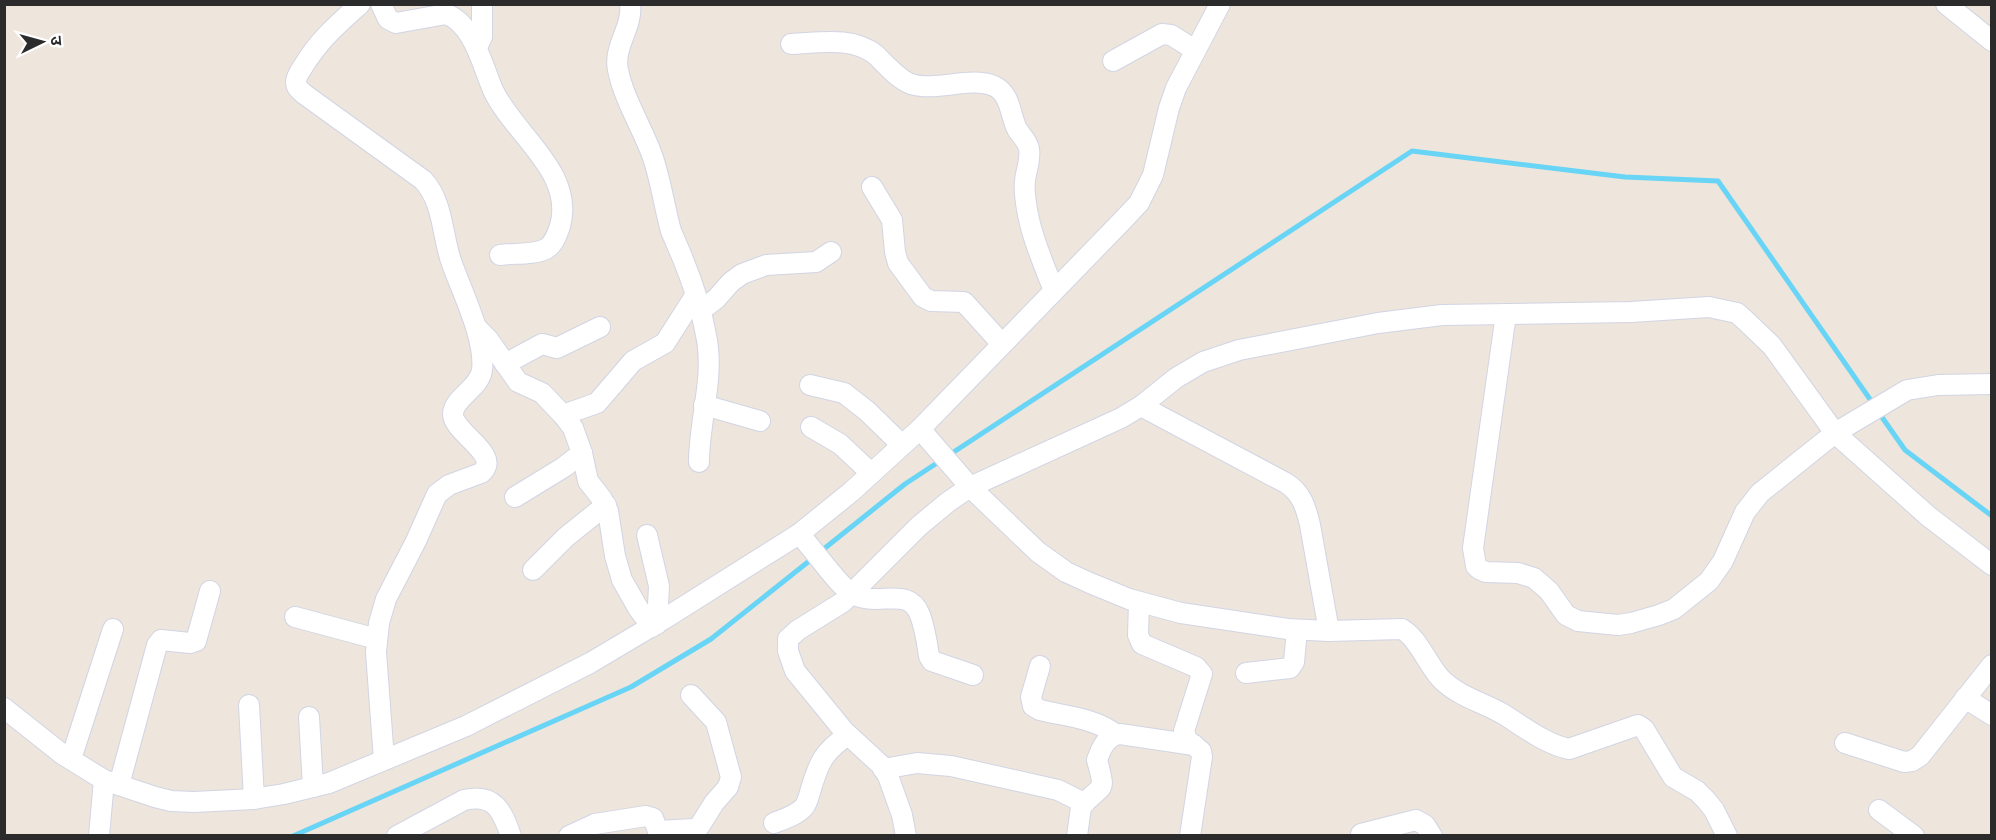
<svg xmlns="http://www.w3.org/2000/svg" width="1996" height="840" font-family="'Public Sans','Noto Sans Devanagari',sans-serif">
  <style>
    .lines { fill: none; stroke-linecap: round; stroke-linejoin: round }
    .stream { stroke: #68d4f6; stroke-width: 5 }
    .minor-casing { stroke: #d1d5e4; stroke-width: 22 }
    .minor { stroke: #fff; stroke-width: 20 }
  </style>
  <rect width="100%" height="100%" fill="#eee5dc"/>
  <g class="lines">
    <g class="stream">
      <path d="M1879 413 1905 450 1992 516"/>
      <path d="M820 552 905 484 1412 151 1625 177 1718 181 1874 405"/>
      <path d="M293 836 631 687 711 639 813 558"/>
    </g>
    <defs>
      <g id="minor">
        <path d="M360 4C337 25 321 38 304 65 301 70 296 76 296 82 296 88 300 90 304 94L423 180C443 201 442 234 451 261 461 290 486 339 482 370 480 388 453 398 453 414 453 433 503 455 481 473L449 485 437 494 416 541 386 599 379 623 376 652 384 760"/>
        <path d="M381 4 388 19 396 23 446 14C473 23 483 67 493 90 514 135 575 172 560 226 557 235 554 244 546 249 534 255 513 253 500 255"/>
        <path d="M630 4C633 28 613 46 618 70 624 100 642 127 652 155 661 180 664 206 671 231 674 238 677 245 680 252 691 278 701 307 706 335 715 377 699 420 699 462"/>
        <path d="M1946 4 1992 41"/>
        <path d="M791 44C819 43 852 36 876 55 886 65 898 79 911 84 936 92 970 76 994 86 1011 94 1010 115 1017 129 1021 136 1028 141 1029 149 1031 160 1026 170 1025 181 1024 188 1025 196 1026 203 1030 234 1043 262 1054 291"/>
        <path d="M477 47 482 37V4"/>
        <path d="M1113 61 1162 34 1171 35 1195 50"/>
        <path d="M872 187 892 220 895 252 898 263 923 297 931 301 964 302 1002 344"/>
        <path d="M700 311 716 299 731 282 742 274 766 265 816 262 831 252"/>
        <path d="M1506 314 1473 548 1476 566 1479 569 1486 572 1518 573 1534 578 1549 591 1566 615 1578 621 1618 625 1631 623 1659 615 1674 609 1709 581 1723 561 1745 512 1760 493 1835 433 1907 390 1938 385 1992 384"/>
        <path d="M476 327 488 339 518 382 542 393 563 415 573 428 582 453 588 481 602 499 608 511 615 556 622 580 638 608 652 627"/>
        <path d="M505 364 542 344 557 348 600 327"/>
        <path d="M810 385 844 393 867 411 902 445"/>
        <path d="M704 405 760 421"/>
        <path d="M1141 406 1286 483C1302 493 1306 508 1310 525L1329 631"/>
        <path d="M563 415 597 403 633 361 665 343 695 296"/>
        <path d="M811 427 840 444 871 473"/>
        <path d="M920 429 970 487 1038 552 1066 572 1090 583 1129 599 1181 613 1288 629 1329 631 1402 629C1419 639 1428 666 1442 680 1460 697 1482 702 1503 714 1524 727 1545 744 1569 749L1638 725 1644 729 1673 777 1697 791 1706 800 1714 810 1727 836"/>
        <path d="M515 497 564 467 582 453"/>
        <path d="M799 534C813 548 836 583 851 593 877 609 908 584 920 615 925 628 927 642 929 656L932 661 973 675"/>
        <path d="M647 535 659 586 657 624"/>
        <path d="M533 570 566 537 606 505"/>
        <path d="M1139 602 1138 635 1142 644 1196 667 1202 674 1184 731 1187 740 1201 751 1202 757 1190 836"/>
        <path d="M295 617 377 639"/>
        <path d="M1040 666 1031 697 1033 706 1040 710C1064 716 1095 718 1115 734"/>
        <path d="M1246 673 1290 668 1294 662 1297 630"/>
        <path d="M1965 698 1992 715"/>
        <path d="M249 705 254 799"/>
        <path d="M4 708 62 754 104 780 155 797 171 801 194 802 254 799 284 794 329 783 466 726 590 663 664 619 799 534 851 492 920 429 1123 220 1139 203 1153 175 1169 108 1176 88 1220 4"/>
        <path d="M309 717 313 787"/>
        <path d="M1845 743 1904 762 1912 761 1920 756 1992 665"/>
        <path d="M71 759 113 629"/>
        <path d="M883 769 917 763 951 766 1058 790 1084 803"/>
        <path d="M119 785 157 645 161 640 190 643 196 641 210 591"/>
        <path d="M1879 810 1914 836"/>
        <path d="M774 823C784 819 797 815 804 807 808 802 809 795 811 789 819 762 824 751 848 735"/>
        <path d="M658 831 693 829 699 827 714 803 728 787 731 777 716 722 691 695"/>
        <path d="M1361 834 1416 820 1425 825 1432 836"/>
        <path d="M99 836 104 780"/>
        <path d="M397 836 464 800C495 793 502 811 511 836"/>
        <path d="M569 836 595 824 646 816 653 818 660 836"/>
        <path d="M906 836 902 815 888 776 881 765 844 731 795 671 788 651V639L798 630 843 602 919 526 948 502 970 487 1121 418 1141 406 1176 378 1203 362 1239 350 1378 323 1442 315 1631 312 1709 307 1737 313 1747 322 1772 346 1835 433 1928 516 1992 565"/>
        <path d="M1077 836 1081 807C1102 782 1107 796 1097 760 1101 748 1107 735 1120 734L1194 745"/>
      </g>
    </defs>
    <use href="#minor" class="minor-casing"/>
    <use href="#minor" class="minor"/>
  </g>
  <rect width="1996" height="840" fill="none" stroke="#2b2b2b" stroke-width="12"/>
  <g transform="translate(42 42) rotate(85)" stroke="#ffffff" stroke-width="4.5" paint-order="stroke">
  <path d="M0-4.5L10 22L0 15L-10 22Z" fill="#2b2b2b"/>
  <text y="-9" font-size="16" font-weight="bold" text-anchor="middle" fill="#2b2b2b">उ</text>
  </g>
</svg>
